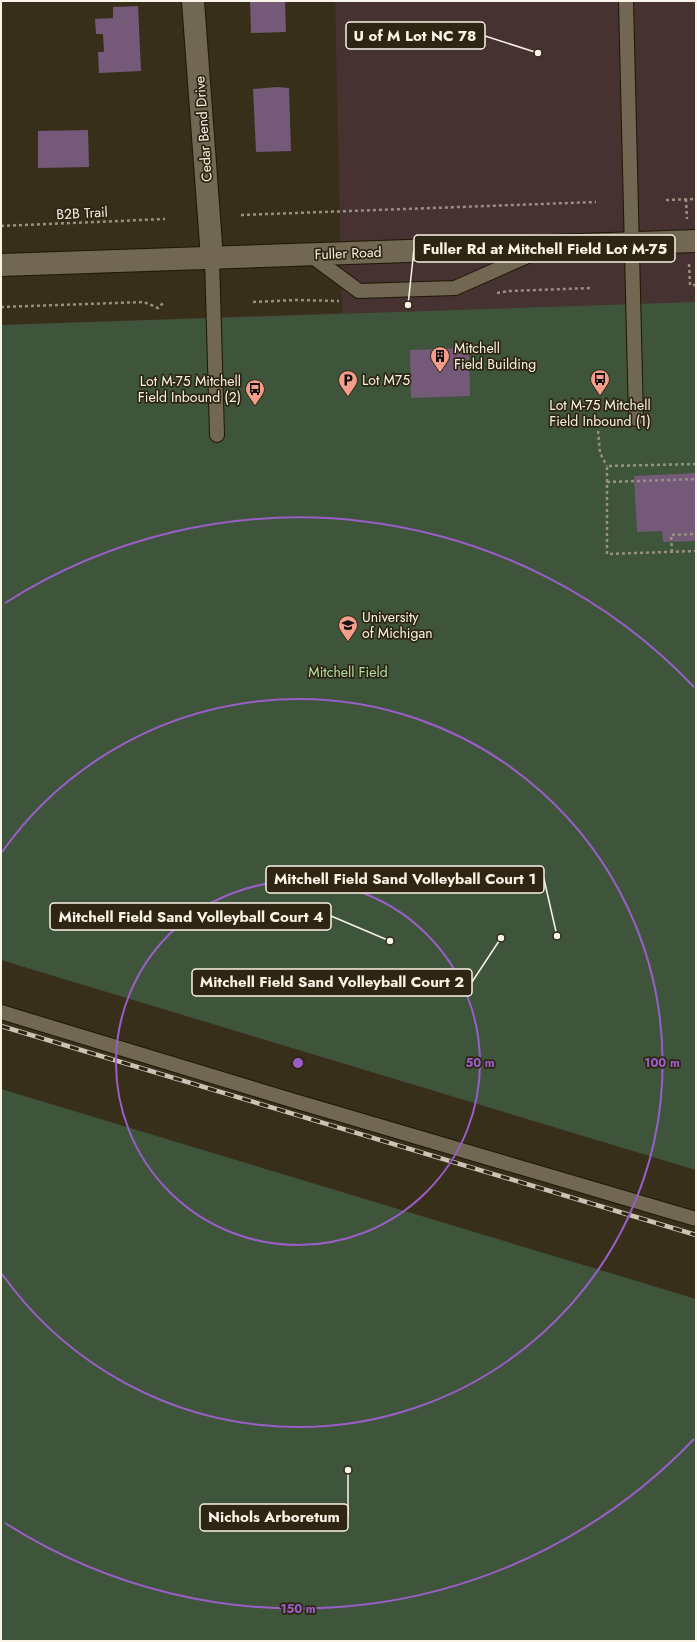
<svg xmlns="http://www.w3.org/2000/svg" width="697" height="1642" font-family="Jost,sans-serif">
  <style>
    .education { fill: #463231 }
    .green { fill: #3e553b }
    .building { fill: #755978 }
    .lines { fill: none; stroke-linecap: round; stroke-linejoin: round }
    .lane-casing { stroke: #1f1704; stroke-width: 16 }
    .street-casing { stroke: #1f1704; stroke-width: 24 }
    .secondary-casing { stroke: #1f1704; stroke-width: 24 }
    .path { stroke: #989080; stroke-width: 2.5; stroke-dasharray: 3 3; stroke-linecap: butt }
    .lane { stroke: #716752; stroke-width: 14 }
    .street { stroke: #716752; stroke-width: 22 }
    .secondary { stroke: #716752; stroke-width: 22 }
    .rail-casing { stroke: #cbc4b6; stroke-width: 4.5 }
    .rail { stroke: #2e2512; stroke-width: 3; stroke-dasharray: 9; stroke-linecap: butt }
    .ring { fill: none; stroke: #9b5ec9; stroke-width: 2 }
    .labels { text-anchor: middle; stroke-width: 3.5; stroke-linejoin: round; paint-order: stroke }
    .street-label { font-size: 14px; fill: #faf4e8; stroke: #2e2512 }
    .poi-label { font-size: 14px; fill: #faf4e8; stroke: #2e2512; text-anchor: start }
    .park-label { font-size: 14px; fill: #b1e0aa; stroke: #2e2512 }
    .centre { fill: #9b5ec9; stroke: #2e2512; stroke-width: 2 }
    .ring-label { font-size: 12px; text-anchor: middle; font-weight: bold; fill: #9b5ec9; stroke: #2e2512; stroke-width: 3.5; stroke-linejoin: round; paint-order: stroke }
    .leader { fill: none; stroke: #faf4e8; stroke-width: 1.5 }
    .callout-dot { fill: #faf4e8; stroke: #2e2512; stroke-width: 1.5 }
    .callout { fill: #2e2512; stroke: #faf4e8; stroke-width: 1.5 }
    .callout-label { font-size: 15px; text-anchor: middle; font-weight: bold; fill: #faf4e8 }
  </style>
  <rect width="100%" height="100%" fill="#382f1b"/>
  <path class="education" d="M335 1H696V1170L1 960V325L342 313Z"/>
  <g class="green">
    <path d="M696 302V1170L1 960V325Z"/>
    <path d="M1 1089 696 1299V1641H1Z"/>
  </g>
  <g class="building">
    <path d="M250 1H285L286 32 251 33Z"/>
    <path d="M138 6 141 71 99 73 98 52H104L103 34H96L95 19 113 18V7Z"/>
    <path d="M277 87 289 88 291 151 256 152 253 89Z"/>
    <path d="M88 130 89 167 38 168V131Z"/>
    <path d="M469 348 470 396 411 398 410 350Z"/>
    <path d="M696 473V541L663 542 662 531 637 532 634 476Z"/>
  </g>
  <g class="lines">
    <defs>
      <g id="lane">
        <path d="M626 1 636 419"/>
        <path d="M309 254 359 291 455 288 539 251"/>
        <path d="M212 258 217 435"/>
        <path d="M1 1012 291 1100 696 1219"/>
      </g>
      <path id="street" d="M193 1 212 258"/>
      <path id="secondary" d="M1 265 696 241"/>
    </defs>
    <use href="#lane" class="lane-casing"/>
    <use href="#street" class="street-casing"/>
    <use href="#secondary" class="secondary-casing"/>
    <g class="path">
      <path d="M686 199 687 219"/>
      <path d="M666 200 696 199"/>
      <path d="M241 215 596 202"/>
      <path d="M1 226 165 219"/>
      <path d="M689 264 690 285H696"/>
      <path d="M497 293 509 291 592 288"/>
      <path d="M253 302 296 300 339 301"/>
      <path d="M1 307 144 302 158 308 163 303"/>
      <path d="M598 431 600 453 607 466"/>
      <path d="M696 464 607 466V554L696 551"/>
      <path d="M607 482 696 479"/>
      <path d="M672 552 671 535 696 534"/>
    </g>
    <use href="#lane" class="lane"/>
    <use href="#street" class="street"/>
    <use href="#secondary" class="secondary"/>
    <defs>
      <path id="rail" d="M1 1026 696 1235"/>
    </defs>
    <use href="#rail" class="rail-casing"/>
    <use href="#rail" class="rail"/>
  </g>
  <g class="ring">
    <circle cx="298" cy="1063" r="182"/>
    <path d="M2 852A364 364 0 1 1 2 1274"/>
    <path d="M694 1439A546 546 0 0 1 5 1523M5 603A546 546 0 0 1 694 687"/>
  </g>
  <defs>
    <symbol id="building-pin" viewBox="-11 -11 22 30"><path d="M0 17L-7.5 6A9.5 9.5 0 1 1 7.5 6Z" fill="#f49d8b" stroke="#2e2512"/><path d="M-4-6H4V6H1V3H-1V6H-4ZM-2.5-4.3h1.7v1.8h-1.7ZM.8-4.3h1.7v1.8H.8ZM-2.5-1h1.7V.8h-1.7ZM.8-1h1.7V.8H.8Z" fill="#111"/></symbol>
    <symbol id="bus-pin" viewBox="-11 -11 22 30"><path d="M0 17L-7.5 6A9.5 9.5 0 1 1 7.5 6Z" fill="#f49d8b" stroke="#2e2512"/><path d="M-5-6H5V4H4V6H2V4H-2V6H-4V4H-5ZM-3.5-4V0h7V-4ZM-3.5 1.2v1.5H-2V1.2ZM2 1.2v1.5H3.5V1.2Z" fill="#111"/></symbol>
    <symbol id="parking-pin" viewBox="-11 -11 22 30"><path d="M0 17L-7.5 6A9.5 9.5 0 1 1 7.5 6Z" fill="#f49d8b" stroke="#2e2512"/><path d="M-3.5-5.5H1a3.5 3.5 0 0 1 0 7H-1V5.5H-3.5ZM-1-3.4V-.6H.8a1.4 1.4 0 0 0 0-2.8Z" fill="#111"/></symbol>
    <symbol id="university-pin" viewBox="-11 -11 22 30"><path d="M0 17L-7.5 6A9.5 9.5 0 1 1 7.5 6Z" fill="#f49d8b" stroke="#2e2512"/><path d="M0-5L7-2L0 1L-7-2ZM-4 1L0 2.5L4 1V4Q0 6-4 4Z" fill="#111"/></symbol>
  </defs>
  <g fill-rule="evenodd">
    <use href="#building-pin" x="429" y="345" width="22" height="30"/>
    <use href="#bus-pin" x="589" y="368" width="22" height="30"/>
    <use href="#parking-pin" x="337" y="369" width="22" height="30"/>
    <use href="#bus-pin" x="244" y="378" width="22" height="30"/>
    <use href="#university-pin" x="337" y="614" width="22" height="30"/>
  </g>
  <g class="labels">
    <g class="street-label">
      <text transform="translate(203 129) rotate(-94)" y="5">Cedar Bend Drive</text>
      <text transform="translate(82 213) rotate(-3)" y="5">B2B Trail</text>
      <text transform="translate(348 253) rotate(-2)" y="5">Fuller Road</text>
    </g>
    <g class="poi-label">
      <text x="454" y="353">Mitchell<tspan x="454" dy="16">Field Building</tspan></text>
      <text x="362" y="385">Lot M75</text>
      <text x="241" y="386" text-anchor="end">Lot M-75 Mitchell<tspan x="241" dy="16">Field Inbound (2)</tspan></text>
      <text x="600" y="410" text-anchor="middle">Lot M-75 Mitchell<tspan x="600" dy="16">Field Inbound (1)</tspan></text>
      <text x="362" y="622">University<tspan x="362" dy="16">of Michigan</tspan></text>
    </g>
    <g class="park-label">
      <text x="348" y="677">Mitchell Field</text>
    </g>
  </g>
  <circle cx="298" cy="1063" r="6" class="centre"/>
  <g class="ring-label">
    <text x="480" y="1067">50 m</text>
    <text x="662" y="1067">100 m</text>
    <text x="298" y="1613">150 m</text>
  </g>
  <path class="leader" d="M538 53L485 36M408 305L414 249M557 936L544 879M390 941L331 916M501 938L472 982M348 1470L348 1517"/>
  <g class="callout-dot">
    <circle cx="538" cy="53" r="4"/>
    <circle cx="408" cy="305" r="4"/>
    <circle cx="557" cy="936" r="4"/>
    <circle cx="390" cy="941" r="4"/>
    <circle cx="501" cy="938" r="4"/>
    <circle cx="348" cy="1470" r="4"/>
  </g>
  <g class="callout">
    <rect x="346" y="22" width="139" height="27" rx="4"/>
    <rect x="414" y="235" width="261" height="27" rx="4"/>
    <rect x="266" y="866" width="278" height="27" rx="4"/>
    <rect x="50" y="903" width="281" height="27" rx="4"/>
    <rect x="192" y="969" width="280" height="27" rx="4"/>
    <rect x="200" y="1504" width="148" height="27" rx="4"/>
  </g>
  <g class="callout-label">
    <text x="415" y="41">U of M Lot NC 78</text>
    <text x="545" y="254">Fuller Rd at Mitchell Field Lot M-75</text>
    <text x="405" y="884">Mitchell Field Sand Volleyball Court 1</text>
    <text x="191" y="922">Mitchell Field Sand Volleyball Court 4</text>
    <text x="332" y="987">Mitchell Field Sand Volleyball Court 2</text>
    <text x="274" y="1522">Nichols Arboretum</text>
  </g>
  <rect width="697" height="1642" fill="none" stroke="#faf4e8" stroke-width="4"/>
</svg>
